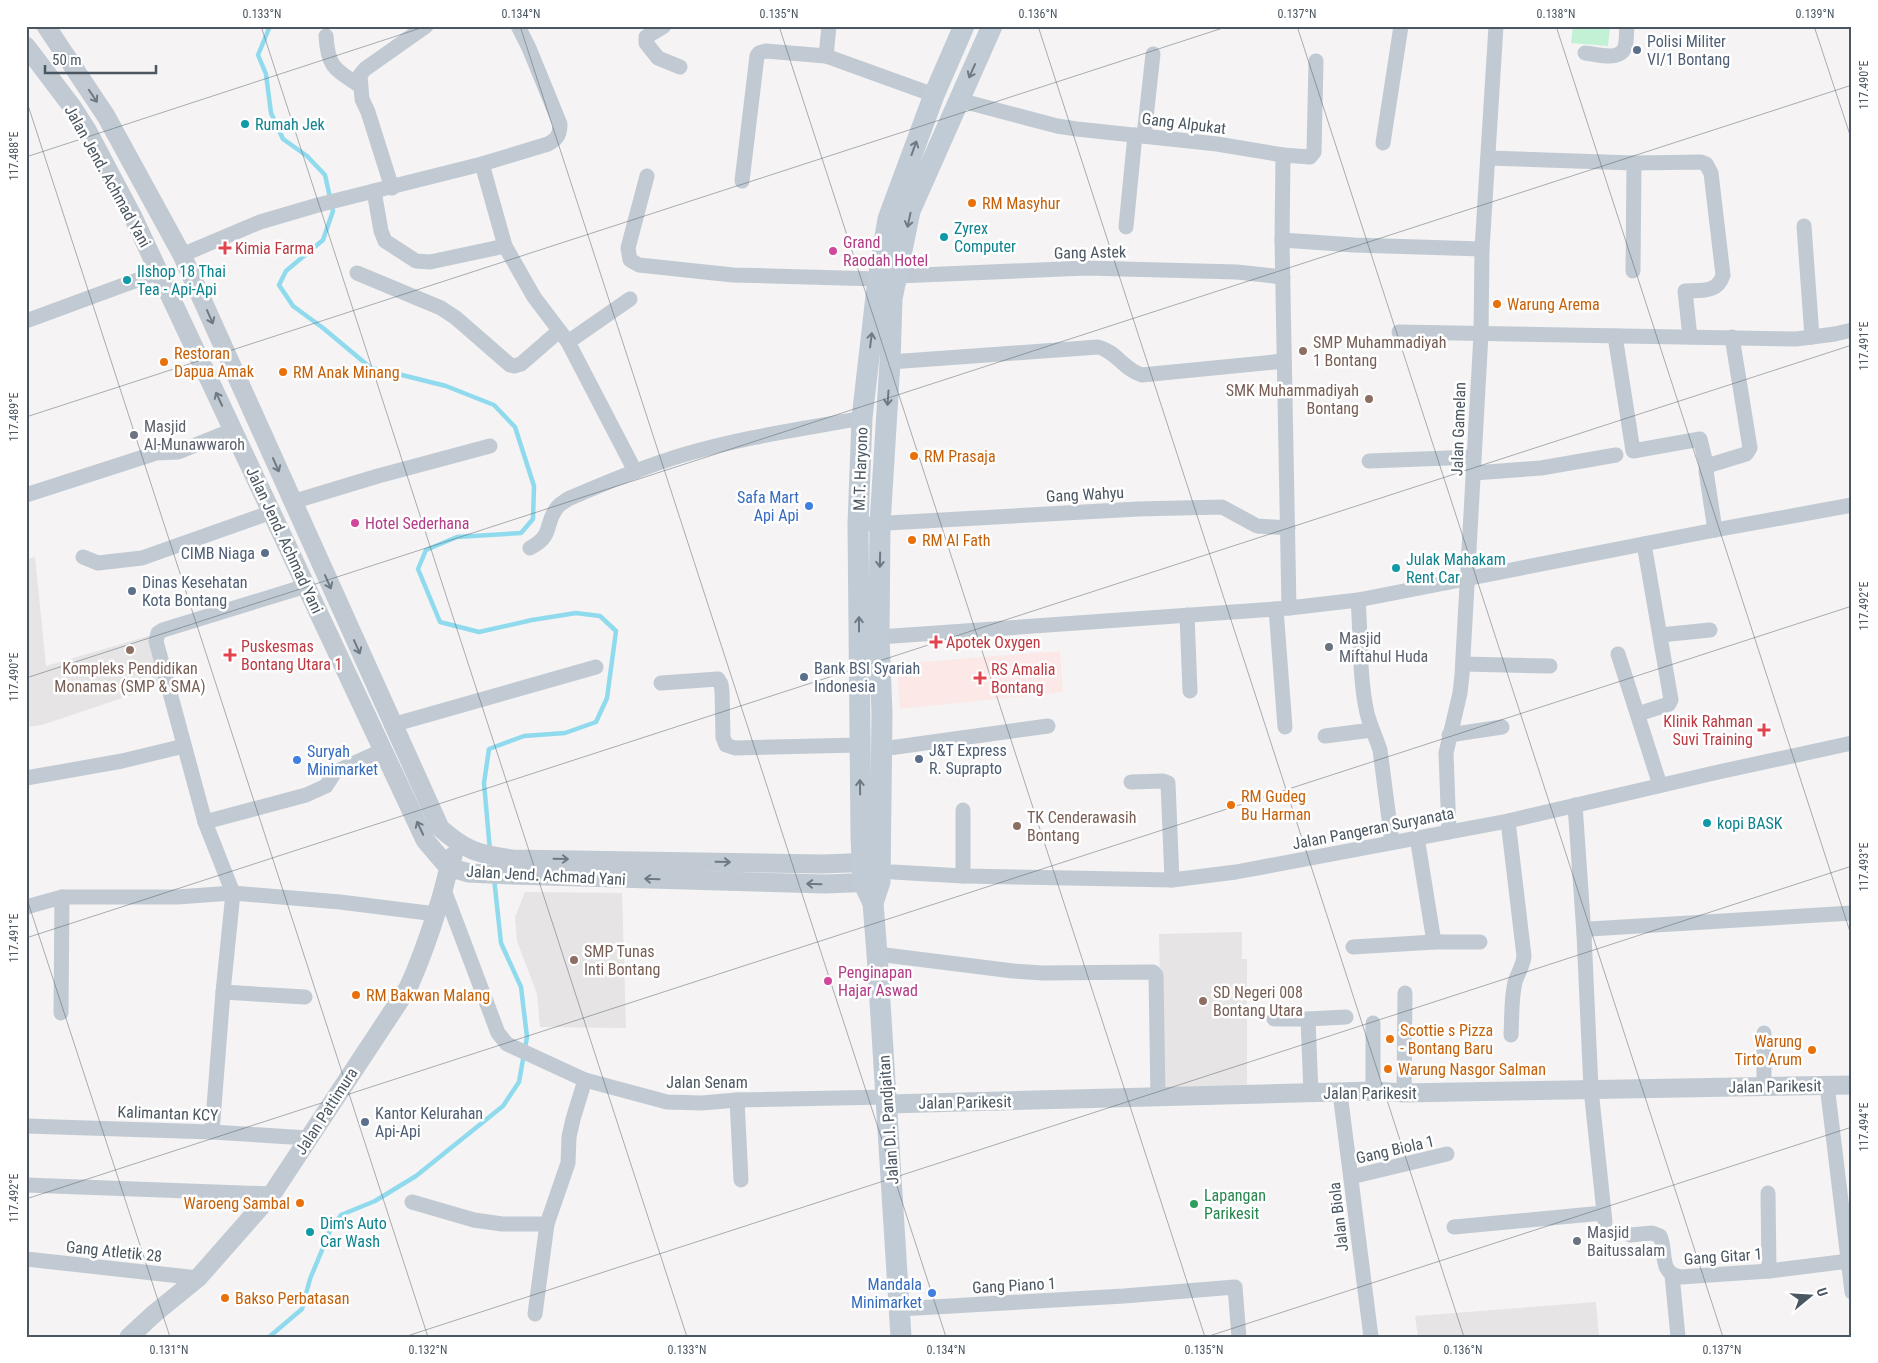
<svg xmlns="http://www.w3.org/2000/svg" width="1878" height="1363" font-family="'Roboto Condensed',sans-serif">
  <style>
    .education { fill: #e6e4e5 }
    .medical { fill: #fce8e6 }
    .park { fill: #c3f1d5 }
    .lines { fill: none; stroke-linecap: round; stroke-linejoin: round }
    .stream { stroke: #90daee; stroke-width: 4.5 }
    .minor { stroke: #c1cad2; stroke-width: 15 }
    .tertiary { stroke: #c1cad2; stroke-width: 19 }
    .secondary { stroke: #c1cbd6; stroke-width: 21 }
    .oneway { stroke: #6e7984 }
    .oneway2 { stroke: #6e7983 }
    .ticks { fill: none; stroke: #4a5661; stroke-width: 1; stroke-opacity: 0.45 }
    .service-dot { fill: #5c6f8a; stroke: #fff; stroke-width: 2 }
    .culture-dot { fill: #0f9aa8; stroke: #fff; stroke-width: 2 }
    .food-dot { fill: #e8710a; stroke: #fff; stroke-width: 2 }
    .health-dot { fill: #e0444e; stroke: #fff; stroke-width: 2 }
    .hotel-dot { fill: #d1479c; stroke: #fff; stroke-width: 2 }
    .education-dot { fill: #8d6e63; stroke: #fff; stroke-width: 2 }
    .worship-dot { fill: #6b7280; stroke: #fff; stroke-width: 2 }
    .shop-dot { fill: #3f7fe0; stroke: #fff; stroke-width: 2 }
    .leisure-dot { fill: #2e9e5b; stroke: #fff; stroke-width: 2 }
    .labels { text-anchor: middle; stroke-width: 5; stroke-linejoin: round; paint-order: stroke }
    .service-label { font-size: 16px; fill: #4e5e75; stroke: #fff; text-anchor: start }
    .street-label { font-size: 16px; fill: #4a5661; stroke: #fff }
    .culture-label { font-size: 16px; fill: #0d838f; stroke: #fff; text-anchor: start }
    .food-label { font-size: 16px; fill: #c56008; stroke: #fff; text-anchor: start }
    .hotel-label { font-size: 16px; fill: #b23c85; stroke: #fff; text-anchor: start }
    .health-label { font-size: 16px; fill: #be3a42; stroke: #fff; text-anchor: start }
    .education-label { font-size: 16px; fill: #785e54; stroke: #fff; text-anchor: start }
    .worship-label { font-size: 16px; fill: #5b616d; stroke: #fff; text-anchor: start }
    .shop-label { font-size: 16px; fill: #366cbe; stroke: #fff; text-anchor: end }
    .leisure-label { font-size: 16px; fill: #27864d; stroke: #fff; text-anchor: start }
    .neatline { fill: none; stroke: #4a5661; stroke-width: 2 }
    .ticks-label { font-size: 12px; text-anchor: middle; fill: #4a5661 }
  </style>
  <rect width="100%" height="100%" fill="#f5f3f3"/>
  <g class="education">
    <path d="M35 557 46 666 155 634 170 682 42 725 26 727V559Z"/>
    <path d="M525 892 622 893 626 1028 540 1027 537 994 517 941 515 917Z"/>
    <path d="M1242 932V959H1247V1090L1158 1092 1161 1042 1159 934Z"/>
    <path d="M1596 1302 1599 1337H1418L1415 1316Z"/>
  </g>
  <path class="medical" d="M1060 651 1063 692 900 709 897 664Z"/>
  <path class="park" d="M1573 26 1610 27 1608 46 1571 43Z"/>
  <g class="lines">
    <g class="stream">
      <path d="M270 26 258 55 266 74 271 113 283 139 307 156 325 175 333 211 323 240 286 271 279 285 293 306 323 328 371 368 390 372 446 386 494 405 515 427 534 486 533 519 521 533 457 537 426 550 418 569 440 622 479 632 532 620 576 613 600 616 616 631 607 698 596 722 565 733 524 736 489 749 484 783 490 851"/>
      <path d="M269 1337 302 1309 310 1279 330 1231 341 1215 375 1201 416 1176 503 1106 519 1082 527 1037 521 987 501 943 494 878"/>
    </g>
    <g class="minor">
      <path d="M664 26 646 37V43L658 58 680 67"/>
      <path d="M829 26 826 56 934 95"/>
      <path d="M326 36C328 68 335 69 360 86"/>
      <path d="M1585 53C1597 54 1620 62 1625 47 1627 40 1626 33 1627 26"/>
      <path d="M959 100 1057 126 1077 129 1217 144 1283 155 1310 157 1314 152 1316 61"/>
      <path d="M1144 136 1153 54"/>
      <path d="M1383 143 1401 26"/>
      <path d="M1283 155 1282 240 1289 608"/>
      <path d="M1488 158 1634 163 1701 162 1706 164 1711 173 1723 275C1718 293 1701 290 1685 291L1690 337"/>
      <path d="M482 164 505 246 534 297 568 342 635 471"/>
      <path d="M647 176 628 248 630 260 639 265 733 275 878 279"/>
      <path d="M742 181 757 56 759 53 766 51 826 56"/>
      <path d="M392 188 368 112 362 99 360 75 365 69 426 26"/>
      <path d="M374 191 381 231 385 241 416 261 430 262 505 246"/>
      <path d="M1804 226 1812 337"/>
      <path d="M1126 227 1135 135"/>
      <path d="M1282 240 1354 245 1482 249"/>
      <path d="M182 255 260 222 318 205 482 164 548 144C557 139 560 135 560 124L529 48 518 26"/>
      <path d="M1633 271 1634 163"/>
      <path d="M357 273 441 308 456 318 510 365 514 366 521 364 559 331"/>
      <path d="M897 276 1086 268 1237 272 1283 277"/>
      <path d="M26 321 159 272"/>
      <path d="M1399 332 1796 339 1835 334 1852 330"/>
      <path d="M1615 336 1633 451 1700 439 1707 468"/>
      <path d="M568 342 630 299"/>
      <path d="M890 362 1098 347C1116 351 1124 370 1142 375L1284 361"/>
      <path d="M1369 461 1474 457"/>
      <path d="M1474 473 1541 468 1616 455"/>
      <path d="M26 495 156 453 178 452 233 430"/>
      <path d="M292 502 378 476 490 446"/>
      <path d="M870 524 1138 509 1222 507 1257 526 1288 528"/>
      <path d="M1715 530 1706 471 1710 465 1746 454 1750 448 1732 337"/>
      <path d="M530 548C554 535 544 526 556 509 559 504 564 502 568 499 607 482 645 466 686 454 743 437 803 429 862 418"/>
      <path d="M83 557 98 563 142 558 272 512"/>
      <path d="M1358 600C1361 636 1359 678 1367 713 1370 726 1376 737 1380 750L1392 842"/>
      <path d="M1276 609 1285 727"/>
      <path d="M1187 615 1190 691"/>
      <path d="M1660 635 1710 630"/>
      <path d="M879 637 1289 608 1358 600 1715 530 1852 505"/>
      <path d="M1618 654 1660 785"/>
      <path d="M1463 664 1550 666"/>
      <path d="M661 683 718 679 721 684 722 691 723 737 726 745 735 748 859 745"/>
      <path d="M1638 714 1669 704 1671 700 1644 544"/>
      <path d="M392 725 596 667"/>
      <path d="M1449 735 1502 727"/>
      <path d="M1325 736 1372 730"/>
      <path d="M882 749 1048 726"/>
      <path d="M26 778 122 761 184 746"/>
      <path d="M1131 782 1163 781 1168 783 1172 880"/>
      <path d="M1575 805 1584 934"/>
      <path d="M963 810V876"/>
      <path d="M1508 821 1524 956C1523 966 1518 973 1515 982 1511 999 1512 1018 1511 1035"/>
      <path d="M205 822 306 795 326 786 335 772 383 750"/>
      <path d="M1449 832 1446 753 1460 693 1462 675 1481 334 1482 249 1496 26"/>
      <path d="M1417 837 1434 942"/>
      <path d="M893 872 963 876 1172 880 1236 872 1508 821 1714 773 1852 743"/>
      <path d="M444 890 498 1033 507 1044 585 1080 667 1102 702 1103 737 1100 887 1097"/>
      <path d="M26 907 62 897H177L233 893 340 902 436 914"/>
      <path d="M1353 947 1434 942H1480"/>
      <path d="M877 954 1013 971 1043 973 1153 972 1156 975 1158 1098"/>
      <path d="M223 992 305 997"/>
      <path d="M61 1013 62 897"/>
      <path d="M1274 1019H1308L1311 1093"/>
      <path d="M1308 1019 1346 1017"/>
      <path d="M1764 1033V1086"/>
      <path d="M1827 1085 1852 1292"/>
      <path d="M1373 1091V1023"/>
      <path d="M1340 1093 1371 1337"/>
      <path d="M1404 1093 1405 993"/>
      <path d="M737 1100 741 1180"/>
      <path d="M26 1126 212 1132 308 1138"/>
      <path d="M212 1132 223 992 233 893 205 822 156 641 158 633 163 630 306 586"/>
      <path d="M1351 1177 1447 1154"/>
      <path d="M26 1185 272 1194"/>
      <path d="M1768 1193 1769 1271"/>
      <path d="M412 1202 474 1220 502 1224H547"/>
      <path d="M1605 1222 1591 1089 1584 934 1590 929 1852 913"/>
      <path d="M1454 1227 1603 1213"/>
      <path d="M1630 1235 1652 1233 1660 1236C1667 1251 1658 1274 1681 1277L1769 1271 1849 1261"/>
      <path d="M26 1259 198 1278"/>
      <path d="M1672 1275 1678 1337"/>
      <path d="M899 1309 1124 1296 1235 1287 1239 1337"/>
      <path d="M535 1314 547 1224 568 1163 569 1137 573 1119 585 1080"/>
    </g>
    <g class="tertiary">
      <path d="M46 26 106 116 182 255 440 828C466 851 478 854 512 859L823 864 876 862"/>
      <path d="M26 46 73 108 87 130 133 217 425 840 448 867 469 873 512 875 825 884 877 882"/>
      <path d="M888 1104 1373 1091 1404 1093 1852 1085"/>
      <path d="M129 1337 155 1313 198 1278 272 1194 408 988C421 960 431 930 440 901 445 886 447 871 453 856"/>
    </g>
    <g class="secondary">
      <path d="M873 903 880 882 882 713 879 637 880 524 890 362 892 299 910 211 992 26"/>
      <path d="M901 1337 877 954 873 903 863 882 861 836 858 524 862 418 878 279 888 219 934 95 964 26"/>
    </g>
  </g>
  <defs><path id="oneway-shaft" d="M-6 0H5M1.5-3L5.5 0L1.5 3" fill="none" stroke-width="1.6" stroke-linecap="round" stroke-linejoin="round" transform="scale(1.25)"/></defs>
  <g class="oneway">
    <use href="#oneway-shaft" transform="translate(972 71) rotate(114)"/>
    <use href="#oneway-shaft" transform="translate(914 148) rotate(-70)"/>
    <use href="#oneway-shaft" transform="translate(909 220) rotate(102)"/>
    <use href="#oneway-shaft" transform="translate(871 340) rotate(-83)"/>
    <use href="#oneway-shaft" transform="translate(888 398) rotate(94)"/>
    <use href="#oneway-shaft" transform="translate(880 560) rotate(91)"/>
    <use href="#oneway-shaft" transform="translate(859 624) rotate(-90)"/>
    <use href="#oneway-shaft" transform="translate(860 787) rotate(-91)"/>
  </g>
  <g class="oneway2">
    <use href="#oneway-shaft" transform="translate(93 96) rotate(56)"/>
    <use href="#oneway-shaft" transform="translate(210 317) rotate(66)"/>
    <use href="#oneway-shaft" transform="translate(219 399) rotate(-115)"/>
    <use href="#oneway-shaft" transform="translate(276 465) rotate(66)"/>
    <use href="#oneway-shaft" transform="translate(328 582) rotate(66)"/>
    <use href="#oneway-shaft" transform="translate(357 647) rotate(66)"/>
    <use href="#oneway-shaft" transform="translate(420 828) rotate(-115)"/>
    <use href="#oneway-shaft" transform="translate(561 859) rotate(1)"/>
    <use href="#oneway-shaft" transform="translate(723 862) rotate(1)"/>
    <use href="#oneway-shaft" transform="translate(652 879) rotate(-178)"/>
    <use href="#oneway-shaft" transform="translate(814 884) rotate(-178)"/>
  </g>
  <path class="ticks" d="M261 26 687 1337M520 26 946 1337M779 26 1205 1337M1038 26 1464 1337M1297 26 1723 1337M1556 26 1852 938M1814 26 1852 141M26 99 428 1337M26 157 427 26M26 417 1229 26M26 678 1852 85M26 896 170 1337M26 938 1852 345M26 1199 1852 606M404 1337 1852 866M1206 1337 1852 1127"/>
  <g class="service-dot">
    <circle cx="1637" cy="50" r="5"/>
    <circle cx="265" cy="553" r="5"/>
    <circle cx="132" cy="591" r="5"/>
    <circle cx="804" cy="677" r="5"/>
    <circle cx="919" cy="759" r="5"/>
    <circle cx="365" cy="1122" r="5"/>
  </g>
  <g class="culture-dot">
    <circle cx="245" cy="124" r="5"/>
    <circle cx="944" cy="237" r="5"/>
    <circle cx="127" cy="280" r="5"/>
    <circle cx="1396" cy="568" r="5"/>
    <circle cx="1707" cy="823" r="5"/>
    <circle cx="310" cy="1232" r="5"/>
  </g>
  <g class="food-dot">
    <circle cx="972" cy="203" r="5"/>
    <circle cx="1497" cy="304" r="5"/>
    <circle cx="164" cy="362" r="5"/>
    <circle cx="283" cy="372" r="5"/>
    <circle cx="914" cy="456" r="5"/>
    <circle cx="912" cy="540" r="5"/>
    <circle cx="1231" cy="805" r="5"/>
    <circle cx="356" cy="995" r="5"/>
    <circle cx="1390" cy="1039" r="5"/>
    <circle cx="1812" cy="1050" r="5"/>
    <circle cx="1388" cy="1069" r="5"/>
    <circle cx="300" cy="1203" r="5"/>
    <circle cx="225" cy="1298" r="5"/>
  </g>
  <g class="health-dot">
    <path d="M222.5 240.5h5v5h5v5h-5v5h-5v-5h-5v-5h5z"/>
    <path d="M933.5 634.5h5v5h5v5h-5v5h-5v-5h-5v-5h5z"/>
    <path d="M227.5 647.5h5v5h5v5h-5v5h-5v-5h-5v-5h5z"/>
    <path d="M977.5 670.5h5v5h5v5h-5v5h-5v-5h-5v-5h5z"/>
    <path d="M1761.5 722.5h5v5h5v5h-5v5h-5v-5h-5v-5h5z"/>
  </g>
  <g class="hotel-dot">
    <circle cx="833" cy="251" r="5"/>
    <circle cx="355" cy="523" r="5"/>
    <circle cx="828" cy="981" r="5"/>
  </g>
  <g class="education-dot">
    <circle cx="1303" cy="351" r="5"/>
    <circle cx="1369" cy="399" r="5"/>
    <circle cx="130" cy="650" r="5"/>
    <circle cx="1017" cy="826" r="5"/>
    <circle cx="574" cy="960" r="5"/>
    <circle cx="1203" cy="1001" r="5"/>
  </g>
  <g class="worship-dot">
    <circle cx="134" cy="435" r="5"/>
    <circle cx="1329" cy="647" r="5"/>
    <circle cx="1577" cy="1241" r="5"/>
  </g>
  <g class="shop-dot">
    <circle cx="809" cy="506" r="5"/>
    <circle cx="297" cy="760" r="5"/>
    <circle cx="932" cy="1293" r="5"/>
  </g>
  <circle class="leisure-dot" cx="1194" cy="1204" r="5"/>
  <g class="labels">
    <g class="service-label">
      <text x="1647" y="47">Polisi Militer<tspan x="1647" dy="18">VI/1 Bontang</tspan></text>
      <text x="255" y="559" text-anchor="end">CIMB Niaga</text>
      <text x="142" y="588">Dinas Kesehatan<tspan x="142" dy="18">Kota Bontang</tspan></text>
      <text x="814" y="674">Bank BSI Syariah<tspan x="814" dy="18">Indonesia</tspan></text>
      <text x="929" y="756">J&amp;T Express<tspan x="929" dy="18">R. Suprapto</tspan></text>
      <text x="375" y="1119">Kantor Kelurahan<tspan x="375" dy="18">Api-Api</tspan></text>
    </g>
    <g class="street-label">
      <text transform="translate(1184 123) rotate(7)" y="6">Gang Alpukat</text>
      <text transform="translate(108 176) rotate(61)" y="6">Jalan Jend. Achmad Yani</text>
      <text transform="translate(1090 252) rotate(-1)" y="6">Gang Astek</text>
      <text transform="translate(1458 429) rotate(-88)" y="6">Jalan Gamelan</text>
      <text transform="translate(860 469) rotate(-88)" y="6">M.T. Haryono</text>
      <text transform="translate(1085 494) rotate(-3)" y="6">Gang Wahyu</text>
      <text transform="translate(285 540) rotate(65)" y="6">Jalan Jend. Achmad Yani</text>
      <text transform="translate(1373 828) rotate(-11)" y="6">Jalan Pangeran Suryanata</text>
      <text transform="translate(546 875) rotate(3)" y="6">Jalan Jend. Achmad Yani</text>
      <text x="707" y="1088">Jalan Senam</text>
      <text transform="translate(1775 1086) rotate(-1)" y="6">Jalan Parikesit</text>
      <text x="1370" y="1099">Jalan Parikesit</text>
      <text transform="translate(965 1102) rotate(-1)" y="6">Jalan Parikesit</text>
      <text transform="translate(326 1111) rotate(-57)" y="6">Jalan Pattimura</text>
      <text transform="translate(168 1113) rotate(2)" y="6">Kalimantan KCY</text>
      <text transform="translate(888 1120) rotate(-94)" y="6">Jalan D.I. Pandjaitan</text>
      <text transform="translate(1395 1149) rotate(-13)" y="6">Gang Biola 1</text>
      <text transform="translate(1338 1217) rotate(-97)" y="6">Jalan Biola</text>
      <text transform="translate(114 1251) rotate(6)" y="6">Gang Atletik 28</text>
      <text transform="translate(1723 1256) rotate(-4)" y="6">Gang Gitar 1</text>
      <text transform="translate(1014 1285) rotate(-3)" y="6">Gang Piano 1</text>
    </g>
    <g class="culture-label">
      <text x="255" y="130">Rumah Jek</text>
      <text x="954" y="234">Zyrex<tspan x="954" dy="18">Computer</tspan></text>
      <text x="137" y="277">Ilshop 18 Thai<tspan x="137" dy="18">Tea - Api-Api</tspan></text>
      <text x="1406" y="565">Julak Mahakam<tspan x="1406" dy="18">Rent Car</tspan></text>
      <text x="1717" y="829">kopi BASK</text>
      <text x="320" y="1229">Dim's Auto<tspan x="320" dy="18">Car Wash</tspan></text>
    </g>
    <g class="food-label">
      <text x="982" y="209">RM Masyhur</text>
      <text x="1507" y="310">Warung Arema</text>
      <text x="174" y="359">Restoran<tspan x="174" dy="18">Dapua Amak</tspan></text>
      <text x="293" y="378">RM Anak Minang</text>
      <text x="924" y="462">RM Prasaja</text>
      <text x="922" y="546">RM Al Fath</text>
      <text x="1241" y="802">RM Gudeg<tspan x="1241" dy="18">Bu Harman</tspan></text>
      <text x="366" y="1001">RM Bakwan Malang</text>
      <text x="1400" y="1036">Scottie s Pizza<tspan x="1400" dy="18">- Bontang Baru</tspan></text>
      <text x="1802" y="1047" text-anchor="end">Warung<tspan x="1802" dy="18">Tirto Arum</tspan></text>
      <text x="1398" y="1075">Warung Nasgor Salman</text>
      <text x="290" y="1209" text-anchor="end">Waroeng Sambal</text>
      <text x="235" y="1304">Bakso Perbatasan</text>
    </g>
    <g class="hotel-label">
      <text x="843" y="248">Grand<tspan x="843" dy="18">Raodah Hotel</tspan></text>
      <text x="365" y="529">Hotel Sederhana</text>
      <text x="838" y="978">Penginapan<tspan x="838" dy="18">Hajar Aswad</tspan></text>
    </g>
    <g class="health-label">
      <text x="235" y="254">Kimia Farma</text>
      <text x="946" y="648">Apotek Oxygen</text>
      <text x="241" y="652">Puskesmas<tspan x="241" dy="18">Bontang Utara 1</tspan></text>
      <text x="991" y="675">RS Amalia<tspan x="991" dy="18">Bontang</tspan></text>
      <text x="1753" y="727" text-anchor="end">Klinik Rahman<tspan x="1753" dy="18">Suvi Training</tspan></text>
    </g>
    <g class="education-label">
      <text x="1313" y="348">SMP Muhammadiyah<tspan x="1313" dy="18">1 Bontang</tspan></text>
      <text x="1359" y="396" text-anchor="end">SMK Muhammadiyah<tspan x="1359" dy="18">Bontang</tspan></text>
      <text x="130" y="674" text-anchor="middle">Kompleks Pendidikan<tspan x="130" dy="18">Monamas (SMP &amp; SMA)</tspan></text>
      <text x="1027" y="823">TK Cenderawasih<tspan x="1027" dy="18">Bontang</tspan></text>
      <text x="584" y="957">SMP Tunas<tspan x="584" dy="18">Inti Bontang</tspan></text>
      <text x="1213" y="998">SD Negeri 008<tspan x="1213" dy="18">Bontang Utara</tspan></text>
    </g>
    <g class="worship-label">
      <text x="144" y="432">Masjid<tspan x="144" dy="18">Al-Munawwaroh</tspan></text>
      <text x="1339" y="644">Masjid<tspan x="1339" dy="18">Miftahul Huda</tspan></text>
      <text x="1587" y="1238">Masjid<tspan x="1587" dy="18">Baitussalam</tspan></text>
    </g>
    <g class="shop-label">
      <text x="799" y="503">Safa Mart<tspan x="799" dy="18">Api Api</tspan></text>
      <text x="307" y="757" text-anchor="start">Suryah<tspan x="307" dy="18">Minimarket</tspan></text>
      <text x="922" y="1290">Mandala<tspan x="922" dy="18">Minimarket</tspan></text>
    </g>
    <g class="leisure-label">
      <text x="1204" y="1201">Lapangan<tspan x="1204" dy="18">Parikesit</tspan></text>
    </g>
  </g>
  <rect width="1878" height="1363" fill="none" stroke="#ffffff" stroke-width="55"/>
  <g transform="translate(1810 1296) rotate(72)" stroke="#ffffff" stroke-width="4" paint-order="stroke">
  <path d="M0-4L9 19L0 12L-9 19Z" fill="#4a5661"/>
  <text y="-8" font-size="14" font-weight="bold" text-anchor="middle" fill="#4a5661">U</text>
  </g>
  <path d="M45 65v8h111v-8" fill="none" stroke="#4a5661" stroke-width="2.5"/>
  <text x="52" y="65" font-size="15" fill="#4a5661" stroke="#ffffff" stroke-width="4" paint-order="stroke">50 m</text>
  <rect x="28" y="28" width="1822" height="1308" class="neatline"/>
  <g class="ticks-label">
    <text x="262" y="18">0.133°N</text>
    <text x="521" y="18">0.134°N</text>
    <text x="779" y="18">0.135°N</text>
    <text x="1038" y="18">0.136°N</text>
    <text x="1297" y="18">0.137°N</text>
    <text x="1556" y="18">0.138°N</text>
    <text x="1815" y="18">0.139°N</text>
    <text transform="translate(1864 85) rotate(-90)" y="4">117.490°E</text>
    <text transform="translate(14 156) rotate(-90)" y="4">117.488°E</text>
    <text transform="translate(1864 346) rotate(-90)" y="4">117.491°E</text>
    <text transform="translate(14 417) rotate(-90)" y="4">117.489°E</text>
    <text transform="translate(1864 606) rotate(-90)" y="4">117.492°E</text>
    <text transform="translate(14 677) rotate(-90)" y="4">117.490°E</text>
    <text transform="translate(1864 867) rotate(-90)" y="4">117.493°E</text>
    <text transform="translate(14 938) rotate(-90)" y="4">117.491°E</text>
    <text transform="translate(1864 1127) rotate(-90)" y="4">117.494°E</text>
    <text transform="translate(14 1198) rotate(-90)" y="4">117.492°E</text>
    <text x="169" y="1354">0.131°N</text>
    <text x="428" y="1354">0.132°N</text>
    <text x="687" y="1354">0.133°N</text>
    <text x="946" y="1354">0.134°N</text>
    <text x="1204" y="1354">0.135°N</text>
    <text x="1463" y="1354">0.136°N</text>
    <text x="1722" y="1354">0.137°N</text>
  </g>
</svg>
